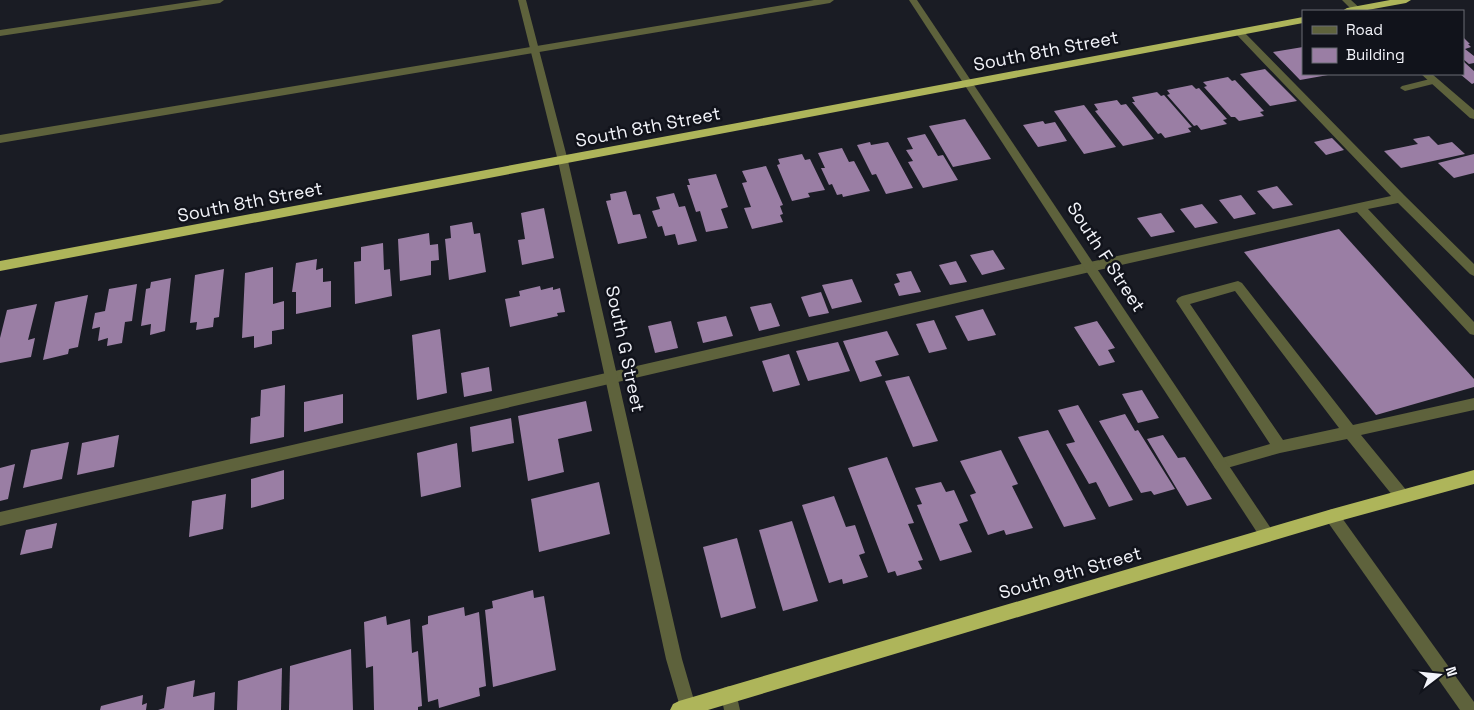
<svg xmlns="http://www.w3.org/2000/svg" width="1474" height="710" font-family="'Space Grotesk',sans-serif">
  <style>
    .building { fill: #9a7ea4 }
    .lines { fill: none; stroke-linecap: round; stroke-linejoin: round }
    .service { fill: #5e623c; fill-rule: evenodd }
    .minor { fill: #5e623c; fill-rule: evenodd }
    .tertiary { fill: #5e623c; fill-rule: evenodd }
    .trunk { fill: #aeb55a; fill-rule: evenodd }
    .labels { text-anchor: middle; stroke-width: 5; stroke-linejoin: round; paint-order: stroke }
    .street-label { font-size: 18px; fill: #f3f4fa; stroke: #11131b }
  </style>
  <rect width="100%" height="100%" fill="#1a1c24"/>
  <g class="building">
    <path d="M1463 37 1470 44H1468L1471 47 1465 49 1474 56V63L1469 64 1463 59Z"/>
    <path d="M1303 47V74L1328 75 1300 80 1273 52Z"/>
    <path d="M1463 61 1474 71V83L1472 84 1460 74H1463Z"/>
    <path d="M1265 69 1297 101 1270 106 1240 74Z"/>
    <path d="M1228 77 1232 81 1235 80 1264 111 1260 112 1264 116 1239 121 1235 117H1231L1204 87 1207 86 1203 82Z"/>
    <path d="M1192 85 1196 89 1199 88 1227 119 1223 120 1227 124 1201 130 1197 125 1194 126 1167 95 1170 94 1167 90Z"/>
    <path d="M1157 92 1161 96 1164 95 1192 127 1188 128 1191 132 1165 138 1161 133 1158 134 1132 102H1135L1132 97Z"/>
    <path d="M1117 100 1121 105 1126 104 1154 139 1123 146 1095 111 1098 110 1094 104Z"/>
    <path d="M1084 105 1116 147 1084 154 1054 111Z"/>
    <path d="M965 119 991 159 953 167 929 126Z"/>
    <path d="M1043 121 1045 124 1055 122 1067 141 1038 147 1023 125Z"/>
    <path d="M925 134 938 156 943 155 958 180 923 188 908 162 913 161 906 150 913 149 907 138Z"/>
    <path d="M1429 136 1438 145 1452 142 1465 154 1401 168 1384 151 1418 144 1413 139Z"/>
    <path d="M1332 138 1344 150 1326 155 1314 142Z"/>
    <path d="M870 142 871 145 888 142 913 188 886 194 876 174 872 175 857 145Z"/>
    <path d="M842 148 849 162 854 161 870 191 843 197 842 194 837 195 832 184 829 185 821 168H825L818 153Z"/>
    <path d="M802 154 805 160 810 159 825 190 808 193 810 197 792 201 777 165 780 164 778 159Z"/>
    <path d="M1474 154V173L1454 178 1438 163Z"/>
    <path d="M766 166 783 205 780 206 783 214 780 215 783 222 752 229 744 208 751 207 742 183 747 182 742 171Z"/>
    <path d="M716 174 728 207 721 209 728 228 706 232 700 211 696 212 687 185H690L688 179Z"/>
    <path d="M1277 186 1293 205 1273 209 1257 191Z"/>
    <path d="M626 191 633 215 640 214 647 238 618 244 606 201 611 200 610 194Z"/>
    <path d="M674 193 679 207 685 206 697 241 678 245 675 234 665 236 662 226 658 227 652 211 660 209 656 197Z"/>
    <path d="M1241 195 1256 214 1234 219 1219 200Z"/>
    <path d="M1202 204 1218 223 1195 228 1180 209Z"/>
    <path d="M544 208 554 258 522 265 518 240 525 239 521 213Z"/>
    <path d="M1161 213 1175 232 1151 237 1137 218Z"/>
    <path d="M472 222 474 234 480 233 486 272 449 280 445 239 451 238 450 226Z"/>
    <path d="M1339 229 1474 379V387L1376 415 1244 252Z"/>
    <path d="M429 233 430 245 438 244 439 260 431 261V275L400 281 398 239Z"/>
    <path d="M383 243 384 270 390 269 392 296 355 304 354 262 361 261V247Z"/>
    <path d="M993 250 1005 269 982 275 970 255Z"/>
    <path d="M317 259 316 270 323 268V282L331 281V307L296 314V292H292L296 263Z"/>
    <path d="M956 261 967 282 950 285 939 265Z"/>
    <path d="M273 267V304L284 301V329L272 331V344L254 348V336L242 338 245 273Z"/>
    <path d="M224 269 219 317 214 318 213 327 196 330 197 322 190 323 195 275Z"/>
    <path d="M911 271 921 292 899 296 894 284 900 282 896 274Z"/>
    <path d="M171 278 165 331 150 335 151 324 141 326 146 289 150 288 151 282Z"/>
    <path d="M852 279 862 302 832 309 822 285Z"/>
    <path d="M137 284 132 321 125 322 122 343 107 346 108 338 98 341 100 327 92 329 95 313 105 311 109 289Z"/>
    <path d="M540 286 541 290 553 287V290L560 288 565 312 557 313 558 316 510 327 505 299 520 296 519 291Z"/>
    <path d="M821 292 829 313 809 317 801 297Z"/>
    <path d="M88 295 78 347 69 349 68 354 43 360 55 302Z"/>
    <path d="M771 303 780 326 759 331 750 307Z"/>
    <path d="M37 304 28 340 35 338 31 357 0 363V338L7 310Z"/>
    <path d="M983 309 996 335 968 341 955 316Z"/>
    <path d="M726 316 733 336 703 343 697 322Z"/>
    <path d="M934 320 947 349 929 353 916 324Z"/>
    <path d="M671 321 678 348 655 353 648 326Z"/>
    <path d="M1097 321 1115 348 1108 350 1115 362 1099 366 1074 327Z"/>
    <path d="M440 329 447 393 417 400 412 335Z"/>
    <path d="M887 331 899 355 875 361 882 376 860 382 843 341Z"/>
    <path d="M838 342 850 371 808 381 796 351Z"/>
    <path d="M789 354 800 385 773 392 762 361Z"/>
    <path d="M489 367 492 391 464 397 461 373Z"/>
    <path d="M909 376 938 441 913 447 885 381Z"/>
    <path d="M285 385 284 437 250 444 251 418 260 416 261 390Z"/>
    <path d="M1142 390 1159 418 1138 423 1122 394Z"/>
    <path d="M343 394V423L304 432V402Z"/>
    <path d="M586 401 592 431 558 439 564 472 528 481 518 416Z"/>
    <path d="M1078 405 1133 500 1109 507 1096 482 1089 484 1066 444 1075 442 1058 410Z"/>
    <path d="M1125 414 1135 431 1138 430 1175 489 1154 495 1151 491 1141 493 1099 421Z"/>
    <path d="M511 418 514 443 472 452 470 427Z"/>
    <path d="M1048 430 1096 519 1064 527 1018 437Z"/>
    <path d="M119 435 114 467 77 475 82 443Z"/>
    <path d="M1163 435 1178 458 1185 457 1212 499 1187 506 1147 439Z"/>
    <path d="M69 442 62 479 23 488 31 450Z"/>
    <path d="M457 443 461 487 421 497 417 453Z"/>
    <path d="M1001 450 1018 484 1012 486 1033 528 1006 535 1004 530 988 535 970 495 976 493 960 461Z"/>
    <path d="M887 457 914 523 908 524 923 560 918 561 922 569 897 576 895 571 888 573 848 468Z"/>
    <path d="M15 464 8 499 0 501V468Z"/>
    <path d="M284 470V499L251 508V479Z"/>
    <path d="M599 482 610 534 539 552 531 499Z"/>
    <path d="M941 482 946 492 954 490 968 521 959 524 972 552 940 561 917 505 922 504 915 488Z"/>
    <path d="M226 494 223 529 189 537 192 501Z"/>
    <path d="M834 496 846 527 855 525 865 553 859 555 868 577 843 584 842 579 829 583 802 505Z"/>
    <path d="M792 521 818 601 783 611 759 530Z"/>
    <path d="M57 523 52 548 20 555 26 530Z"/>
    <path d="M737 538 756 608 721 618 703 547Z"/>
    <path d="M533 590 534 598 544 596 556 670 493 687 485 610 493 608 492 601Z"/>
    <path d="M464 607 465 616 479 612 486 686 479 688 480 696 439 708 438 699 428 702 422 626 428 624V616Z"/>
    <path d="M386 616 387 625 410 619 412 653 418 651 422 706 418 707V710H374L373 666 366 668 364 622Z"/>
    <path d="M351 649 353 710H289L290 666Z"/>
    <path d="M282 668 281 710H237L238 681Z"/>
    <path d="M195 680 193 697 215 692 214 710H158L164 708 167 687Z"/>
    <path d="M143 695 142 705 147 703 146 710H100L101 706Z"/>
  </g>
  <g class="lines">
    <g class="service">
      <path d="M814 0H834L830 3 0 143V135Z"/>
      <path d="M1239 29 1242 30 1404 195 1474 264V276L1470 274 1398 203 1368 209 1474 322V335L1470 334 1357 212 1090 272 0 526V512L1090 262 1391 196 1236 34 1234 32Z"/>
      <path d="M1434 78 1437 79V83L1405 91 1400 88 1402 86Z"/>
      <path d="M1238 281 1242 283 1353 425 1474 398V410L1361 435 1407 491 1409 496 1407 501 1402 502 1397 501 1347 439 1280 453 1220 470 1215 468 1213 464 1215 460 1270 444 1176 301 1178 298 1182 296ZM1235 291 1339 428 1283 440 1190 304Z"/>
    </g>
    <g class="minor">
      <path d="M202 0H224L220 3 0 36V30Z"/>
      <path d="M518 0H526L568 161 682 659 696 707 695 710H681L666 659 558 161Z"/>
      <path d="M909 0H917L1272 530 1274 535 1272 540 1267 542 1262 540Z"/>
      <path d="M1332 509 1337 511 1474 702V710H1460L1327 521 1325 516 1327 511Z"/>
      <path d="M729 686 735 688 740 710H724L721 694 723 688Z"/>
    </g>
    <g class="tertiary">
      <path d="M1342 0H1351L1363 11H1353Z"/>
      <path d="M1421 74H1432L1474 110V119L1470 118Z"/>
    </g>
    <g class="trunk">
      <path d="M1390 0H1411L1406 3 1362 11H1342L1347 8Z"/>
      <path d="M1303 17V23L0 271V261Z"/>
      <path d="M1474 470V484L1332 523 708 710H670L673 704 679 701 1332 509Z"/>
    </g>
  </g>
  <g class="labels">
    <g class="street-label">
      <text transform="translate(1046 51) rotate(-11)" y="6">South 8th Street</text>
      <text transform="translate(648 127) rotate(-11)" y="6">South 8th Street</text>
      <text transform="translate(250 202) rotate(-11)" y="6">South 8th Street</text>
      <text transform="translate(1106 257) rotate(57)" y="6">South F Street</text>
      <text transform="translate(625 349) rotate(78)" y="6">South G Street</text>
      <text transform="translate(1070 573) rotate(-16)" y="6">South 9th Street</text>
    </g>
  </g>
  <rect x="1302" y="10" width="162" height="65" fill="#11131b" stroke="#6b6d74"/>
  <rect x="1312" y="26" width="25" height="8" fill="#5e623c" stroke="#6b6d74"/>
  <text x="1346" y="35" font-size="15" fill="#f3f4fa">Road</text>
  <rect x="1312" y="48" width="25" height="15" fill="#9a7ea4" stroke="#6b6d74"/>
  <text x="1346" y="60" font-size="15" fill="#f3f4fa">Building</text>
  <g transform="translate(1439 675) rotate(74)" stroke="#11131b" stroke-width="4" paint-order="stroke">
  <path d="M0-4L9 19L0 12L-9 19Z" fill="#f3f4fa"/>
  <text y="-8" font-size="14" font-weight="bold" text-anchor="middle" fill="#f3f4fa">N</text>
  </g>
</svg>
